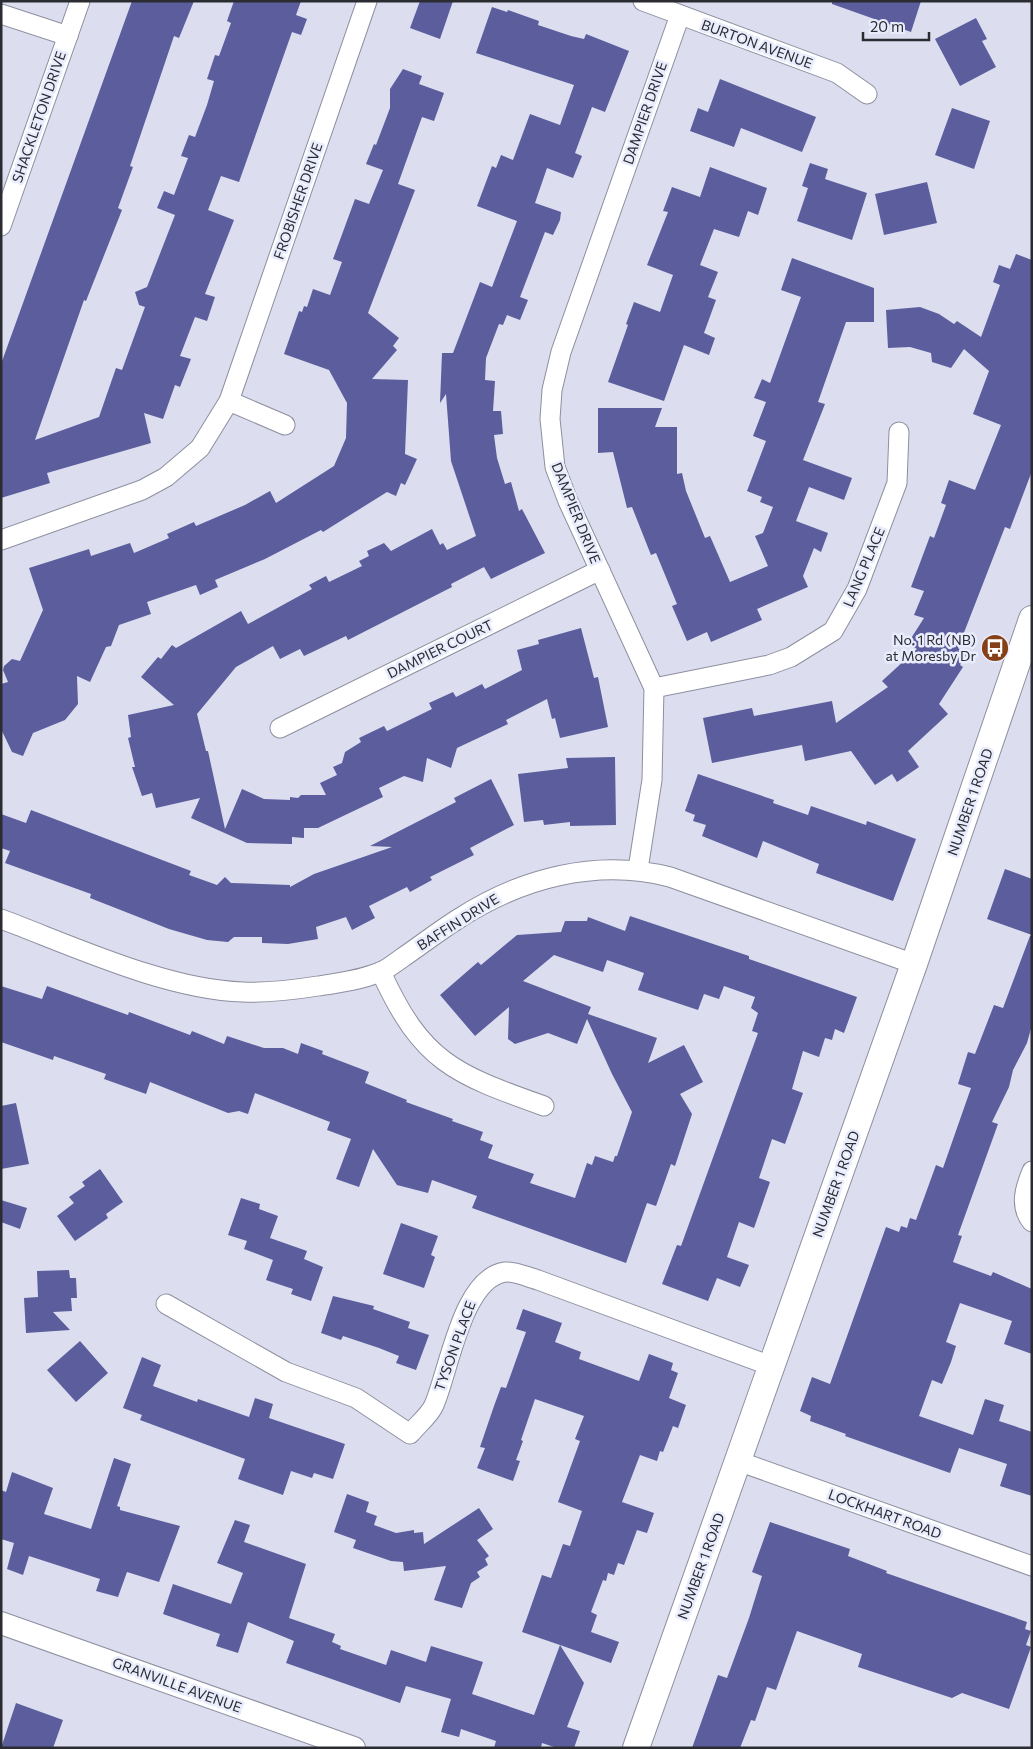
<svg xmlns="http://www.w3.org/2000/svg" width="1033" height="1749" font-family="Commissioner,sans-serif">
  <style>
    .building { fill: #5b5d9c }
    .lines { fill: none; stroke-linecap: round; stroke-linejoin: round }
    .minor-casing { stroke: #8d8f9f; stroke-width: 21 }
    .tertiary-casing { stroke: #8d8f9f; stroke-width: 24 }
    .secondary-casing { stroke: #8d8f9f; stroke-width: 28 }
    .minor { stroke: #fff; stroke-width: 19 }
    .tertiary { stroke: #fff; stroke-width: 22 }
    .secondary { stroke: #fff; stroke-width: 26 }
    .labels { text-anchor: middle; stroke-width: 5; stroke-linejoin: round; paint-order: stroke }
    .street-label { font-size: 14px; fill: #2b2c32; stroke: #e9ecfd }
    .poi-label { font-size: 14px; fill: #2b2c32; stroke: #e9ecfd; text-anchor: end }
  </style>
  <rect width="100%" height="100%" fill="#dcdef0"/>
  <g class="building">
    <path d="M132 1H194L179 38 174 36 130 166 133 167 118 208 122 210 86 301 84 300 35 440 99 417 116 368 122 370 145 307 139 305 135 292 147 287 175 215 157 208 164 191 174 195 188 158 181 156 189 135 195 137 207 105 214 81 207 79 215 55 219 56 231 23 227 21 234 1H301L296 15 307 19 301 35 292 32 239 182 221 176 208 210 234 220 205 294 215 297 207 321 195 317 180 356 191 359 180 387 175 385 163 419 144 413 151 443 47 473 50 483 1 498V364Z"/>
    <path d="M420 1H453L440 39 410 28Z"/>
    <path d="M832 1H921L911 32 832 4Z"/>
    <path d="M492 7 507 12 508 10 539 21 538 25 571 36 584 39 586 34 629 51 605 112 592 107 575 153 582 156 573 178 547 168 535 203 561 212 560 220 553 235 545 232 520 297 528 300 520 320 507 315 503 325 499 324 486 358 485 380 495 381 493 411H501L503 434 494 435 497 458 505 484 511 482 519 511 522 509 545 553 491 579 484 567 451 584 452 587 348 640 346 636 304 656 300 649 280 659 273 646 236 667 197 714 206 751H208L225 829 242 789 264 799 290 800V797L298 798 301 795H326L320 783 337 775 333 767 342 763 345 752 361 742 359 738 384 726 387 731 432 709 429 703 453 692 456 697 482 684 485 689 522 670 517 650 539 644 538 640 581 628 594 678 598 677 608 727 560 738 555 718 552 719 547 699 506 720 508 724 457 748 451 768 427 758 423 782 404 776 379 788 383 797 318 828H304V838L292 837V844L247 843 191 818 200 798 156 808 152 793 142 796 132 767H135L128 738 131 737 128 715 174 705 141 677 158 657 161 659 172 645 176 648 241 611 248 624 312 589 309 585 326 576 329 582 362 566 359 561 369 556 367 551 384 543 391 551 432 529 440 545 443 543 447 550 476 536 451 461 446 394 440 403 442 353H453L480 282 492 287 517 221 477 206 492 166 496 168 501 155 513 160 530 114 560 125 574 85 476 53Z"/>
    <path d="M976 18 987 39 982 41 996 67 960 86 935 39Z"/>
    <path d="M403 69 422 76 419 84 444 93 434 121 422 117 398 184 415 190 368 313 399 338 393 346 397 350 372 379 408 380 405 454 417 459 405 485 401 483 396 496 387 492 323 532 321 530 265 559 215 580 218 587 200 595 196 585 147 602 151 614 119 625 111 646 106 647 90 682 77 676 78 704 65 720 33 733 23 756 12 752 1 729V684L8 682 3 670 4 666 12 659 20 661 43 610 29 568 89 549 91 556 130 543 134 553 169 538 167 534 194 522 196 526 245 505 270 491 276 503 334 466 346 438 347 403 329 370 284 354 299 311 302 312 304 306 307 307 313 289 330 295 342 262 333 259 355 199 369 204 383 170 366 164 374 144 376 145 390 108V89Z"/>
    <path d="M720 79 816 117 802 152 741 128 734 147 690 131 698 108 708 112Z"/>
    <path d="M952 108 990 121 974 169 935 155Z"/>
    <path d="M810 163 828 169 825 179 867 193 852 240 797 221 808 188 802 186Z"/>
    <path d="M710 167 767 188 758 215 748 211 739 237 714 229 700 265 718 272 708 297 716 300 704 333 715 338 709 355 684 345 664 401 608 382 628 325 626 324 634 302 660 312 673 275 647 265 668 212 663 211 672 187 700 197Z"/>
    <path d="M927 182 937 223 884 235 875 194Z"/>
    <path d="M1016 254 1032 260V471L1010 529 1005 527 958 648 967 654 960 665 963 667 939 704 948 714 908 751 919 767 897 782 892 774 875 785 851 751 805 761 802 745 712 763 703 718 752 708 754 716 832 701 836 723 888 687 882 681 917 649 908 643 924 618 914 615 924 591 911 587 930 536 934 538 946 505 941 503 949 480 975 490 1001 425 973 414 989 371 964 349 951 368 932 362 931 353 910 347 888 348 886 310 920 307 939 314 954 324 957 321 981 337 1000 285 993 282 999 265 1010 269Z"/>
    <path d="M792 258 874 288V322H846L818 402 825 404 803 460 852 478 844 500 809 487 796 521 828 533 821 552 814 548 803 576 808 587 757 609 762 620 711 642 707 632 687 641 672 606 677 604 656 553 651 555 632 507 627 508 613 452 598 453V408H662L655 427H677V474L682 473 686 491 705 538 710 536 730 582 768 566 755 536 763 533 773 507 760 502 762 497 747 491 766 441 753 436 766 402 754 398 762 379 770 383 801 297 781 290Z"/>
    <path d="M615 757 616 825 570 826V822L544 825 543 820 524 822 518 774 568 768 566 758Z"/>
    <path d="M698 774 774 800 773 803 808 815 811 806 866 825 867 821 916 839 893 901 816 873 819 864 763 841 757 858 702 836 706 825 693 821 695 815 685 811Z"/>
    <path d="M491 779 514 825 470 848 474 855 430 877 432 880 410 892 407 887 369 906 375 918 352 930 346 917 316 927 318 939 288 944 262 943V937H234L228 942 207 940 169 929 90 898 91 894 5 863 10 851 1 848V814L26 823 31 810 191 871 189 875 217 885 225 877 231 883 290 885V887L314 874 392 847 370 846 456 802 454 798Z"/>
    <path d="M1005 869 1032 879V935L987 919Z"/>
    <path d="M630 916 749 956V959L857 997 844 1033 835 1029 832 1040 825 1038 819 1057 803 1051 792 1089 803 1093 785 1144 772 1139 759 1178 770 1182 754 1228 739 1222 727 1257 749 1265 740 1287 717 1278 708 1301 662 1284 677 1245 681 1246 758 1033 752 1031 758 1013 751 1008 755 997 724 986 719 999 704 994 698 1010 638 990 644 973 607 960 603 972 554 955 523 981 591 1007 588 1014 657 1038 648 1063 684 1045 703 1082 680 1094 692 1114 675 1166 671 1164 656 1206 647 1203 626 1263 472 1208 477 1196 432 1180 428 1193 397 1185 373 1149 359 1187 336 1179 351 1139 327 1130 330 1122 255 1093 248 1114 239 1111 228 1113 150 1082 146 1094 104 1079 106 1074 54 1056 53 1060 1 1042V986L42 999 47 986 128 1015 129 1012 190 1035 192 1031 224 1044 227 1036 264 1048H283L298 1054 301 1043 323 1051 322 1054 369 1072 365 1083 407 1100 406 1102 453 1119 452 1121 483 1132 480 1140 493 1145 488 1158 534 1174 530 1183 575 1198 587 1163 592 1165 595 1156 613 1162 615 1156H617L632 1112 612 1074 587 1019 577 1044 548 1033 515 1044 508 1039 509 1007 475 1036 440 995 478 962 481 965 517 935 561 932 565 921H587L588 917 625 931Z"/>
    <path d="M1030 936H1032V1025L1027 1043 1013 1070 1009 1087 992 1122 998 1124 958 1235 962 1236 953 1262 991 1276 993 1272 1032 1289V1354L1004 1344 1012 1321 960 1303 946 1342 956 1346 951 1362 942 1384 932 1380 919 1416 973 1435 985 1399 1004 1405 999 1421 1032 1432V1496L1000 1486 1007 1464 959 1448 950 1473 845 1436 846 1434 810 1421 811 1416 800 1411 812 1377 830 1384 886 1227 899 1232 901 1226 907 1228 910 1218 916 1220 936 1165 943 1168 971 1088 958 1084 968 1052 975 1054 994 1005 1003 1008Z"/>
    <path d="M16 1103 29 1164 1 1169V1106Z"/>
    <path d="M100 1169 123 1202 106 1214 108 1218 75 1241 57 1216 74 1203 69 1197 85 1186 82 1182Z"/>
    <path d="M241 1198 260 1204 259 1209 278 1216 270 1238 307 1251 304 1259 323 1267 311 1301 291 1294 293 1289 266 1280 273 1260 244 1249 247 1241 228 1235Z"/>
    <path d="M1 1200 27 1208 20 1229 1 1222Z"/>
    <path d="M401 1223 438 1236 431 1255 435 1257 424 1288 383 1274Z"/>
    <path d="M69 1270 70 1278H76L77 1298H71L72 1311 53 1312 70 1330 26 1333 24 1298 38 1297 37 1271Z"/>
    <path d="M333 1296 374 1306 373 1309 410 1322 408 1328 429 1335 416 1370 396 1363 399 1356 379 1348 343 1336 341 1340 321 1333Z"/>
    <path d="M523 1309 562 1323 555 1342 581 1352 579 1359 639 1381 649 1354 673 1363 671 1370 678 1373 669 1398 686 1405 678 1428 673 1426 663 1452 660 1451 657 1461 640 1455 622 1502 654 1513 647 1533 637 1530 624 1565 618 1563 614 1575 608 1573 606 1581 603 1580 591 1612 597 1615 591 1632 619 1642 611 1663 560 1645 584 1683 567 1727 580 1731 574 1748H557L542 1743 541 1748H494L496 1741 461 1729 459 1737 441 1732 451 1699 406 1686 400 1703 286 1663 294 1641 248 1622 238 1653 216 1646 220 1634 163 1614 173 1584 231 1604 243 1573 217 1563 235 1520 250 1525 244 1542 306 1564 289 1618 335 1634 332 1642 341 1646 340 1649 386 1665 391 1650 426 1662 431 1646 483 1662 472 1694 534 1715 560 1645 522 1632 542 1575 551 1578 563 1544 570 1546 582 1511 558 1502 580 1441 575 1439 584 1416 535 1399 521 1440 523 1441 516 1460 520 1461 513 1481 477 1468 485 1448 480 1447 494 1406 501 1387 506 1388 526 1332 516 1329Z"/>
    <path d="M80 1341 108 1373 76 1402 47 1370Z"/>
    <path d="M142 1357 161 1365 153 1386 197 1402 198 1399 249 1417 255 1398 273 1404 269 1418 345 1444 333 1479 314 1473 312 1478 291 1471 283 1495 238 1479 245 1459 140 1420 142 1415 123 1408Z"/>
    <path d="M114 1458 131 1464 117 1506 120 1507V1510L180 1526 159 1582 127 1572 118 1597 96 1591 100 1579 29 1556 23 1575 7 1569 14 1543 1 1539V1490L6 1492 12 1472 53 1488 44 1514 91 1529Z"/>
    <path d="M347 1494 369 1502 366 1512 377 1516 374 1525 396 1533 414 1530V1533L423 1532 424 1544 479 1508 493 1529 477 1540 489 1556 485 1559 488 1565 477 1572 480 1577 471 1583 462 1608 434 1600 446 1566 404 1571 403 1562 391 1561 353 1548 356 1540 334 1532Z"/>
    <path d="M770 1522 850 1549 848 1556 887 1571 886 1573 1027 1622 1025 1629 1031 1631 1026 1645 1031 1647 1009 1709 962 1693 952 1698 858 1667 862 1654 797 1631 776 1690 767 1687 755 1721 751 1720 740 1748H692L718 1675 727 1678 749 1618 762 1576 752 1572Z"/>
    <path d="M16 1703 63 1720 53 1748H1Z"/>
  </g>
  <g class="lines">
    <defs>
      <g id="minor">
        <path d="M643 1 837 73 867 94"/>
        <path d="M1 14 68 36"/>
        <path d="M1 226 80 1"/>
        <path d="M229 401 285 425"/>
        <path d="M1 540 142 490 166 477 200 448 229 401 367 1"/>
        <path d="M654 688 769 665 791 657 833 631 857 589 897 483 899 432"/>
        <path d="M280 728 600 570"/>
        <path d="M638 869 652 780 654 688 568 501 555 467 550 419 552 390 561 352 680 15"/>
        <path d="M1 919C73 946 167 990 243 992 268 993 293 990 318 986 338 983 361 980 380 972 388 969 396 962 402 958 421 945 439 931 458 919 521 878 597 858 670 877L914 964"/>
        <path d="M381 972C422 1062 454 1074 544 1106"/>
        <path d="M1032 1171C1025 1188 1019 1206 1032 1222"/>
        <path d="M166 1304 286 1372 356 1398 410 1434C417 1425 430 1415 434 1405 449 1371 462 1278 505 1272 516 1271 527 1277 538 1280L771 1366"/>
        <path d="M738 1461 1032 1566"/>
      </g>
      <path id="tertiary" d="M1 1623 354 1748"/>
      <path id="secondary" d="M636 1748 914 964 1032 619"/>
    </defs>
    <use href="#minor" class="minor-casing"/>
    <use href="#tertiary" class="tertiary-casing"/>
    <use href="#secondary" class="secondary-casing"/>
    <use href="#minor" class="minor"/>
    <use href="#tertiary" class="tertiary"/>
    <use href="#secondary" class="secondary"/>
  </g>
  <defs>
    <symbol id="bus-disc" viewBox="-11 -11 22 22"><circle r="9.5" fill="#854017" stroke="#e9ecfd"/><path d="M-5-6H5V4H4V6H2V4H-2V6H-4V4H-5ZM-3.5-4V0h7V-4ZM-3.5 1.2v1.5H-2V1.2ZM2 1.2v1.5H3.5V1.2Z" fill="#fff"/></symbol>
  </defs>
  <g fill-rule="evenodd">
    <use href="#bus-disc" x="979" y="632" width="32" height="32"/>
  </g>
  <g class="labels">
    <g class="street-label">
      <text transform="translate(757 44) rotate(20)" y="5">BURTON AVENUE</text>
      <text transform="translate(645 113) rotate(-71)" y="5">DAMPIER DRIVE</text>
      <text transform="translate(39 117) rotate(-71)" y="5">SHACKLETON DRIVE</text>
      <text transform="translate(298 201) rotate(-71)" y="5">FROBISHER DRIVE</text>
      <text transform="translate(576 513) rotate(68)" y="5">DAMPIER DRIVE</text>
      <text transform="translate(864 567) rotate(-67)" y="5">LANG PLACE</text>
      <text transform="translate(440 649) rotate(-26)" y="5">DAMPIER COURT</text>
      <text transform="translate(970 802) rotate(-71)" y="5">NUMBER 1 ROAD</text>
      <text transform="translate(458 922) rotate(-32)" y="5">BAFFIN DRIVE</text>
      <text transform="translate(836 1184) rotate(-70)" y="5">NUMBER 1 ROAD</text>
      <text transform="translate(455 1346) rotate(-70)" y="5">TYSON PLACE</text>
      <text transform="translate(885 1514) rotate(20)" y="5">LOCKHART ROAD</text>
      <text transform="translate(701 1566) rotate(-70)" y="5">NUMBER 1 ROAD</text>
      <text transform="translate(177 1685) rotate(20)" y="5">GRANVILLE AVENUE</text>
    </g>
    <g class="poi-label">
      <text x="976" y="645">No. 1 Rd (NB)<tspan x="976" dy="16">at Moresby Dr</tspan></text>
    </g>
  </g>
  <rect width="1033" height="1749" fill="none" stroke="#2b2c32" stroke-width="5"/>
  <path d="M863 32v8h66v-8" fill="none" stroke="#2b2c32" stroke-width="2.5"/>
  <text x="870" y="32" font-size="15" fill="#2b2c32" stroke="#e9ecfd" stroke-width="4" paint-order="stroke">20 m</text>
</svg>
